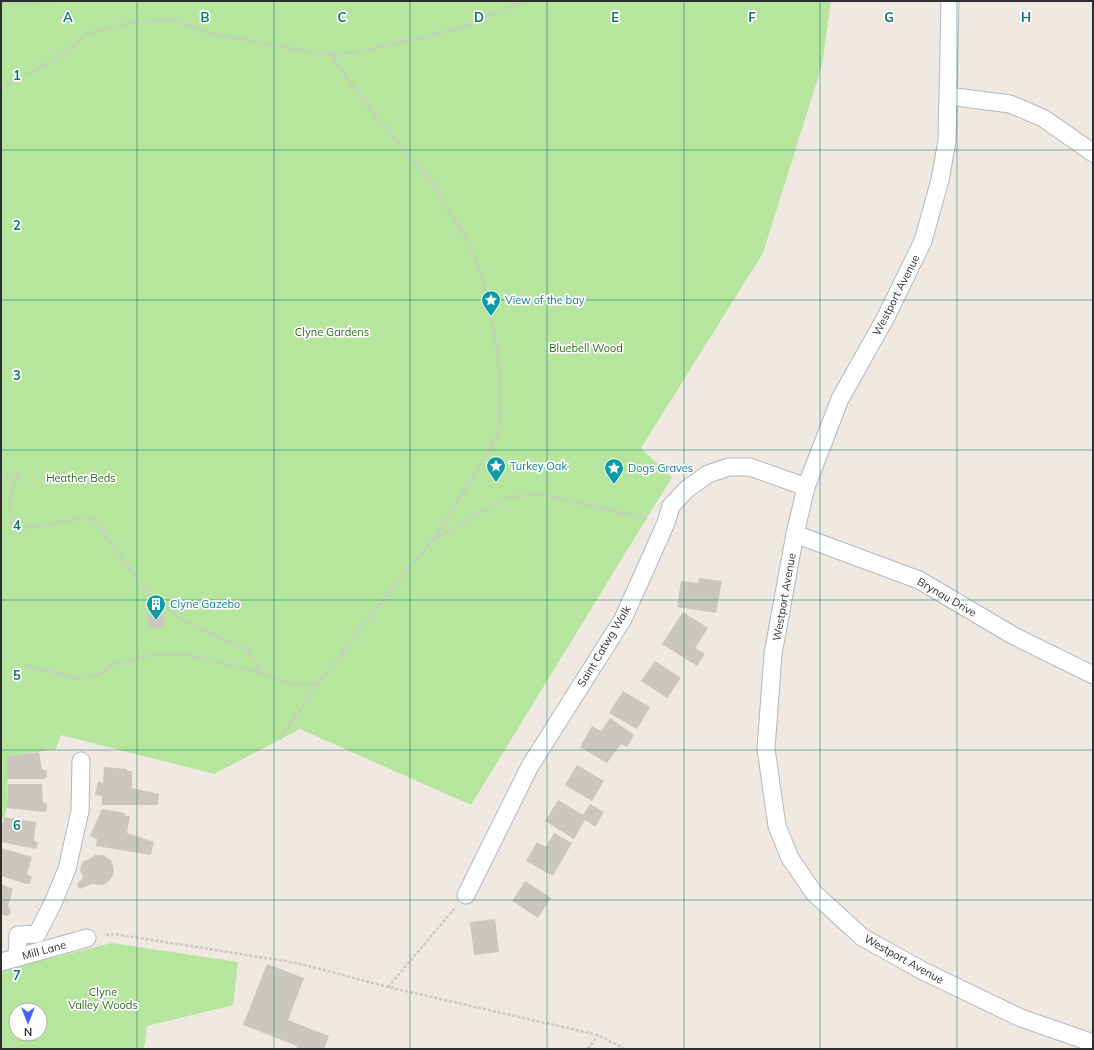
<svg xmlns="http://www.w3.org/2000/svg" width="1094" height="1050" font-family="Mulish,sans-serif">
  <style>
    .green { fill: #b6e59e; fill-rule: evenodd }
    .building { fill: #cbc7bf }
    .lines { fill: none; stroke-linecap: round; stroke-linejoin: round }
    .street-casing { stroke: #b4b7c1; stroke-width: 19 }
    .path { stroke: #c9c9c9; stroke-width: 2.5; stroke-dasharray: 3 2; stroke-linecap: butt }
    .street { stroke: #fff; stroke-width: 17 }
    .grid { fill: none; stroke: #0f766e; stroke-width: 1; stroke-opacity: 0.55 }
    .labels { text-anchor: middle; stroke-width: 3.5; stroke-linejoin: round; paint-order: stroke }
    .street-label { font-size: 11px; fill: #2e2e2e; stroke: #fff }
    .culture-label { font-size: 11px; fill: #0d838f; stroke: #fff; text-anchor: start }
    .park-label { font-size: 11px; fill: #2c6e1b; stroke: #fff }
    .grid-label { font-size: 13px; text-anchor: middle; font-weight: bold; fill: #0f766e; stroke: #fff; stroke-width: 3.5; stroke-linejoin: round; paint-order: stroke }
  </style>
  <rect width="100%" height="100%" fill="#efe9e1"/>
  <g class="green">
    <path d="M1 1H831L822 65 763 253 641 448 672 477 471 805 300 729 214 774 61 735 56 749 8 756 7 808 4 817 1 818Z"/>
    <path d="M112 943 238 962 233 1005 147 1026 144 1049H1V972L19 966ZM16 1010H40V1034H16Z"/>
  </g>
  <g class="building">
    <path d="M699 578 722 581 716 613 677 607 681 581 698 583Z"/>
    <circle cx="156" cy="620" r="9"/>
    <path d="M683 612 708 628 695 648 705 654 697 666 662 644Z"/>
    <path d="M655 661 681 678 667 698 641 681Z"/>
    <path d="M623 691 650 707 637 729 609 713Z"/>
    <path d="M610 718 634 735 627 747 621 744 607 763 580 747 592 726 601 731Z"/>
    <path d="M39 752 42 769 47 771V777L44 779H7V756Z"/>
    <path d="M577 765 604 781 592 801 565 785Z"/>
    <path d="M104 767 127 769V771H132V788L159 794 158 805H102V796L95 795 98 781 103 783Z"/>
    <path d="M8 784H42L43 802 47 805V811L43 812 7 808Z"/>
    <path d="M558 800 583 815 590 804 604 812 595 827 585 820 574 839 545 821Z"/>
    <path d="M102 809 125 813V816H130L127 833 154 842 151 855 96 846 97 839 90 836Z"/>
    <path d="M4 817 36 822 34 840 38 843 36 849 1 842V830Z"/>
    <path d="M554 833 572 843 553 876 526 861 537 842 546 847Z"/>
    <path d="M1 848 32 857 27 874 32 877 30 884H26L1 876Z"/>
    <path d="M95 855H103L111 860 114 870 113 875 110 880 105 884 101 885 92 884 80 889 78 887 77 884 83 878 80 870 82 863 85 860H88Z"/>
    <path d="M525 881 551 898 538 918 512 901Z"/>
    <path d="M1 884 13 889 8 906 11 912 9 915 6 916 1 914Z"/>
    <path d="M495 919 499 952 474 955 470 922Z"/>
    <path d="M267 964 304 978 288 1020 329 1036 324 1049H296L297 1046 243 1025Z"/>
  </g>
  <g class="lines">
    <defs>
      <g id="street">
        <path d="M950 1 947 141 940 180 923 241 886 317 840 399 806 487 795 534 773 654 766 749 777 826 790 858 814 893 862 937 923 971 1021 1018 1093 1043"/>
        <path d="M948 96 1010 104 1043 118 1093 153"/>
        <path d="M795 534 919 580 1014 636 1093 675"/>
        <path d="M466 895 530 766 623 619 666 523 671 506 687 489 708 474 729 467H750L806 487"/>
        <path d="M17 957 18 935 37 934 53 903 67 869 80 811 81 761"/>
        <path d="M1 962 87 938"/>
      </g>
    </defs>
    <use href="#street" class="street-casing"/>
    <g class="path">
      <path d="M1 2 57 1"/>
      <path d="M329 53 369 108 432 183 469 243 484 283 495 336 501 390 498 435 467 487 433 540"/>
      <path d="M1 88 63 55 87 34 129 23 173 19 208 33 317 53H353L416 39 464 27 523 1"/>
      <path d="M1 476 19 475 10 495 11 522 24 528 90 517 113 545 147 592 178 617 215 636 248 650 262 673"/>
      <path d="M23 665 77 678 98 675 115 664 150 655 183 654 262 673 286 683 318 684 279 740"/>
      <path d="M318 684 397 582 433 540 508 497 540 494 648 519"/>
      <path d="M106 935 114 934 297 963 388 987 598 1035 625 1049"/>
      <path d="M388 987 455 908"/>
      <path d="M588 1049 598 1035"/>
    </g>
    <use href="#street" class="street"/>
  </g>
  <path class="grid" d="M137 1V1049M274 1V1049M410 1V1049M547 1V1049M684 1V1049M820 1V1049M957 1V1049M1 150H1093M1 300H1093M1 450H1093M1 600H1093M1 750H1093M1 900H1093"/>
  <defs>
    <symbol id="sight-pin" viewBox="-11 -11 22 30"><path d="M0 17L-7.5 6A9.5 9.5 0 1 1 7.5 6Z" fill="#0f9aa8" stroke="#fff"/><path d="M0-6L1.8-2.2L6-1.7L2.9 1.2L3.7 5.4L0 3.3L-3.7 5.4L-2.9 1.2L-6-1.7L-1.8-2.2Z" fill="#fff"/></symbol>
    <symbol id="building-pin" viewBox="-11 -11 22 30"><path d="M0 17L-7.5 6A9.5 9.5 0 1 1 7.5 6Z" fill="#0f9aa8" stroke="#fff"/><path d="M-4-6H4V6H1V3H-1V6H-4ZM-2.5-4.3h1.7v1.8h-1.7ZM.8-4.3h1.7v1.8H.8ZM-2.5-1h1.7V.8h-1.7ZM.8-1h1.7V.8H.8Z" fill="#fff"/></symbol>
  </defs>
  <g fill-rule="evenodd">
    <use href="#sight-pin" x="480" y="289" width="22" height="30"/>
    <use href="#sight-pin" x="485" y="455" width="22" height="30"/>
    <use href="#sight-pin" x="603" y="457" width="22" height="30"/>
    <use href="#building-pin" x="145" y="593" width="22" height="30"/>
  </g>
  <g class="labels">
    <g class="street-label">
      <text transform="translate(896 295) rotate(-63)" y="4">Westport Avenue</text>
      <text transform="translate(784 597) rotate(-80)" y="4">Westport Avenue</text>
      <text transform="translate(947 597) rotate(30)" y="4">Brynau Drive</text>
      <text transform="translate(604 646) rotate(-59)" y="4">Saint Catwg Walk</text>
      <text transform="translate(44 950) rotate(-15)" y="4">Mill Lane</text>
      <text transform="translate(904 959) rotate(29)" y="4">Westport Avenue</text>
    </g>
    <g class="culture-label">
      <text x="505" y="304">View of the bay</text>
      <text x="510" y="470">Turkey Oak</text>
      <text x="628" y="472">Dogs Graves</text>
      <text x="170" y="608">Clyne Gazebo</text>
    </g>
    <g class="park-label">
      <text x="332" y="336">Clyne Gardens</text>
      <text x="586" y="352">Bluebell Wood</text>
      <text x="81" y="482">Heather Beds</text>
      <text x="103" y="996">Clyne<tspan x="103" dy="13">Valley Woods</tspan></text>
    </g>
  </g>
  <g class="grid-label">
    <text x="68" y="22">A</text>
    <text x="205" y="22">B</text>
    <text x="342" y="22">C</text>
    <text x="479" y="22">D</text>
    <text x="615" y="22">E</text>
    <text x="752" y="22">F</text>
    <text x="889" y="22">G</text>
    <text x="1026" y="22">H</text>
    <text x="17" y="80">1</text>
    <text x="17" y="230">2</text>
    <text x="17" y="380">3</text>
    <text x="17" y="530">4</text>
    <text x="17" y="680">5</text>
    <text x="17" y="830">6</text>
    <text x="17" y="980">7</text>
  </g>
  <rect width="1094" height="1050" fill="none" stroke="#2e2e2e" stroke-width="4"/>
  <g transform="translate(28 1022) rotate(180)"><circle r="19" fill="#ffffff" stroke="#ababab"/>
  <path d="M0-3L7 15L0 10L-7 15Z" fill="#4264fb"/>
  <text y="-6" font-size="11" font-weight="bold" text-anchor="middle" fill="#2e2e2e">N</text>
  </g>
</svg>
